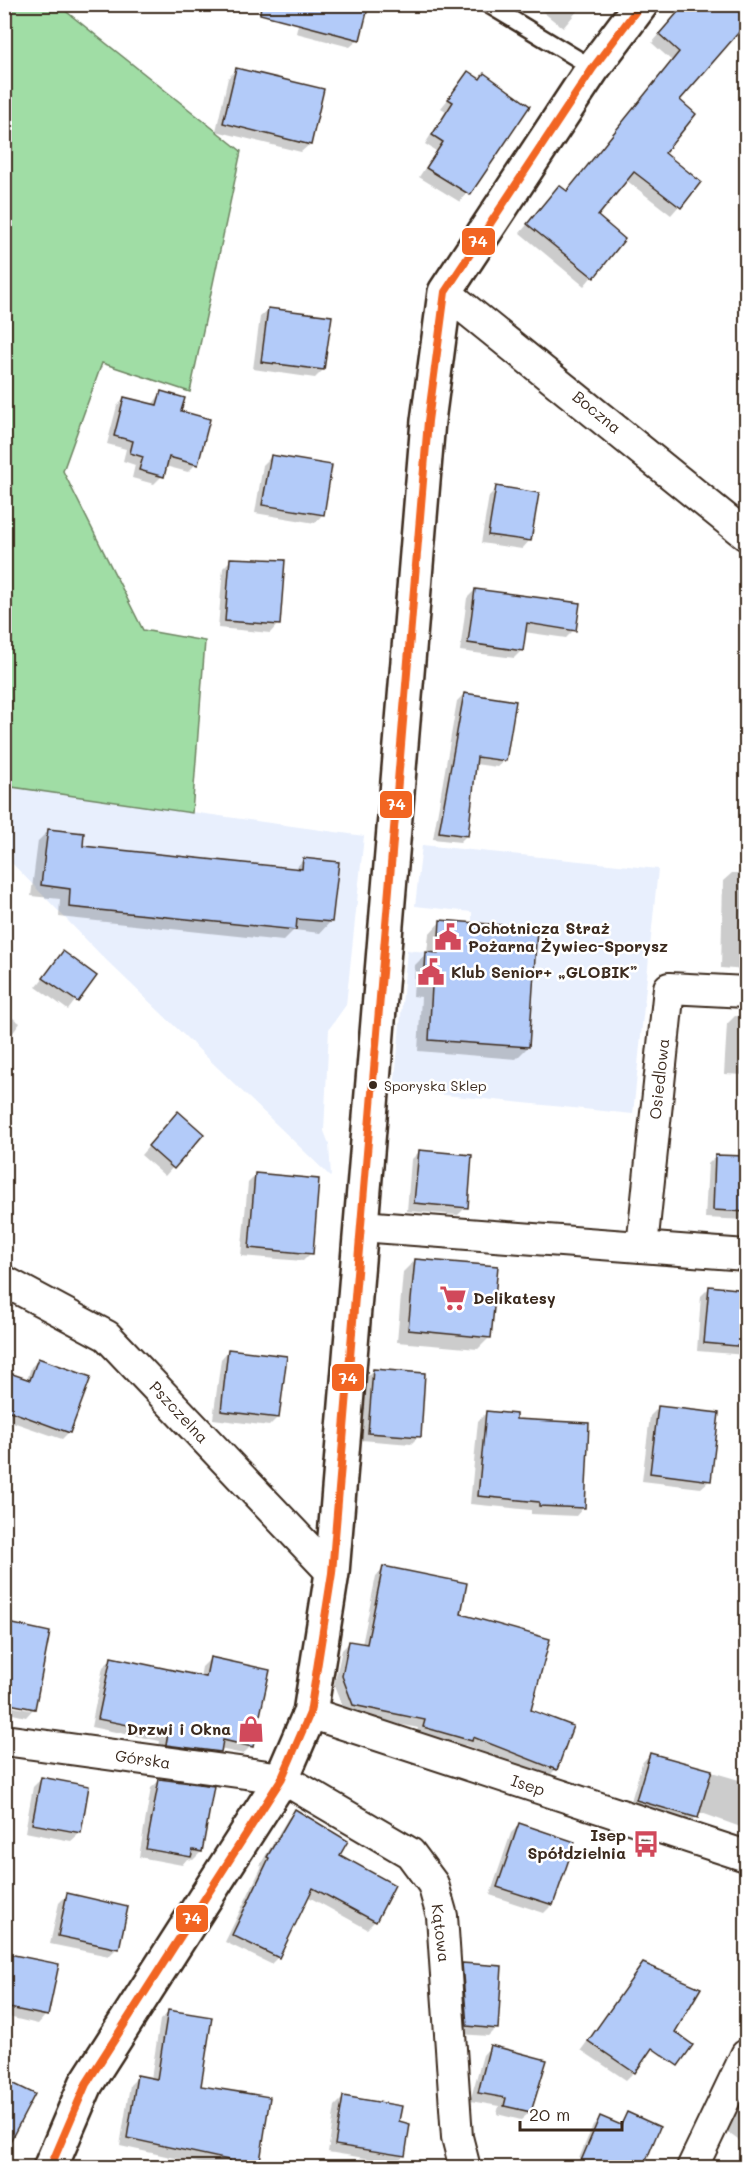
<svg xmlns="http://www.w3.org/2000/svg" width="751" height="2172" font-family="Mali,sans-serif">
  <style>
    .built { fill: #e8effd }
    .green { fill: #a0dda5; stroke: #6e8462; stroke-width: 1.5 }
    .shadow { fill: #0003 }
    .building { fill: #b3cbf9; stroke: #3b2a1e; stroke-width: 1.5 }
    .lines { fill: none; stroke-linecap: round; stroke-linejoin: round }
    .service-casing { stroke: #3b2a1e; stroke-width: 20 }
    .minor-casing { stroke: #3b2a1e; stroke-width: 34 }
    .tertiary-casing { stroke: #3b2a1e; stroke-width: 38 }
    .service { stroke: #fff; stroke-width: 15 }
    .minor { stroke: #fff; stroke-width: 30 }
    .tertiary { stroke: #fff; stroke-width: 33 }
    .bus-1-casing { stroke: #fff; stroke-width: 12 }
    .bus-1 { stroke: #f26522; stroke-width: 8 }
    .bus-dot { fill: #3b2a1e; stroke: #fff; stroke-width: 2 }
    .labels { text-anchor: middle; stroke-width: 5; stroke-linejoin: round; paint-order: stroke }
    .bus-label { font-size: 14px; fill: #3b2a1e; stroke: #fff; text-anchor: start }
    .street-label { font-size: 16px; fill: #3b2a1e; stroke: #fff }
    .poi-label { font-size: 16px; font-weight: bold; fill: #3b2a1e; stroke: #fff; text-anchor: start }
    .line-badge { stroke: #fff; stroke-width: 2 }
    .badge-label { font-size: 16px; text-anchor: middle; font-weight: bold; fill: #fff }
  </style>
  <rect width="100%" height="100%" fill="#fff"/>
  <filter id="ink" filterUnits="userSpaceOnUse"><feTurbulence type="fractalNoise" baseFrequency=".0167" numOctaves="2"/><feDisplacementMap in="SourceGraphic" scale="12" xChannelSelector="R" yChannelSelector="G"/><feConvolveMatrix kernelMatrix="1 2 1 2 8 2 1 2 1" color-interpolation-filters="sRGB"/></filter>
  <g filter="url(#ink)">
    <g class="built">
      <path d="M5 786 364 836 346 1005 329 1029 324 1131 329 1144 331 1177 102 956 5 856Z"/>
      <path d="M422 845 658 869 633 1114 394 1090 407 950 532 963 536 928 472 921V912L415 906Z"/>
    </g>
    <path class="green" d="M5 4 58 5 241 151 190 392 102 363 63 471 143 630 205 641 192 813 5 786Z"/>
    <g class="shadow">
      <path d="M303 4 359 39 350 47 296 33Z"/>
      <path d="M533 4H583L563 28Z"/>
      <path d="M686 4 677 101 663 153 699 183 671 215 626 180 596 217 623 239 584 286 520 233 559 187 566 193 672 61 652 43Z"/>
      <path d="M236 70 310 144 301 152 216 131 228 78Z"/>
      <path d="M469 73 528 106 460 202 419 177 436 151 425 144 446 111 441 108Z"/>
      <path d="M269 309 323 370 315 378 253 369 260 317Z"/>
      <path d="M161 393 179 413 196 464 188 472 165 466 162 476 154 484 132 478 135 465 123 461 126 449 107 444 117 406 125 398 152 405Z"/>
      <path d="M271 457 323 514 315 523 255 513 263 465Z"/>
      <path d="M497 488 530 540 522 549 481 543 489 496Z"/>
      <path d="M231 560 278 624 270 633 218 628 223 568Z"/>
      <path d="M475 590 574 630 566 638 524 632 522 650 514 658 460 651 467 598Z"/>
      <path d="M464 694 505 760 497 767 475 764 467 835 460 842 433 839 457 701Z"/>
      <path d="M49 830 81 847 294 870 303 860 331 921 320 933 294 930 283 941 59 917 60 899 31 896 38 841Z"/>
      <path d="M732 873H746V970L721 968 723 881Z"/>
      <path d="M440 922 528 1047 516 1059 418 1051 421 997 413 996 415 965 427 953 429 934Z"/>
      <path d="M63 953 94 976 68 1010 36 987Z"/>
      <path d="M4 1012 20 1023 4 1045Z"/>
      <path d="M735 1016 746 1017V1075L724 1074 727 1024Z"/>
      <path d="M170 1122 202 1135 165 1176 141 1155Z"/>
      <path d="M419 1152 466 1207 458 1215 407 1211 411 1160Z"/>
      <path d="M716 1156 746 1158V1220L705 1218 708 1164Z"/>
      <path d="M256 1175 311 1253 303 1261 241 1256 248 1183Z"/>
      <path d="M415 1260 490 1337 478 1349 397 1342 403 1272Z"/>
      <path d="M709 1288 746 1291V1355L697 1351 701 1296Z"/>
      <path d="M229 1350 277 1418 269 1426 213 1419 221 1359Z"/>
      <path d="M39 1360 69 1432 62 1439 4 1419V1372L27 1380 31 1367Z"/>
      <path d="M373 1371 419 1436 411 1444 361 1440 365 1379Z"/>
      <path d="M659 1407 710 1480 701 1488 642 1481 650 1416Z"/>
      <path d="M486 1413 514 1421 584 1507 576 1516 531 1514V1510L470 1504 478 1421Z"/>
      <path d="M384 1568 459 1615 529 1711 556 1769 548 1777 465 1745 462 1748 416 1735 418 1728 345 1713 334 1685 342 1650 350 1642 362 1645 376 1576Z"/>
      <path d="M211 1658 251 1746 243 1754 220 1749 211 1760 158 1753 160 1741 91 1727 103 1667 112 1659 200 1678 202 1667Z"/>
      <path d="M4 1705 30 1710V1706L34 1708 26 1717 4 1712Z"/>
      <path d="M650 1754 746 1782V1829L699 1812 689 1825 629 1808 642 1763Z"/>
      <path d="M41 1779 80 1833 71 1841 25 1832 33 1787Z"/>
      <path d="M160 1780 201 1852 193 1860 187 1859 182 1865 139 1857 151 1788Z"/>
      <path d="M295 1811 338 1856 375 1921 367 1929 307 1896 278 1957 271 1964 225 1942 262 1866 260 1865 288 1818Z"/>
      <path d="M519 1825 573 1843 552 1905 544 1913 490 1895 511 1833Z"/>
      <path d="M67 1895 117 1948 109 1956 50 1944 59 1903Z"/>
      <path d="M4 1960 46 2015 38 2024 4 2016Z"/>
      <path d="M463 1964 496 2028 488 2036 459 2034 455 1972Z"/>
      <path d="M644 1964 634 2072 626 2080 581 2050Z"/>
      <path d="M169 2012 200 2087 257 2168H221L120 2146 130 2085 138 2077 151 2079 160 2020Z"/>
      <path d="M491 2046 530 2112 521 2120 497 2114 499 2106 470 2101 483 2055Z"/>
      <path d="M746 2093V2146L726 2131Z"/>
      <path d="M343 2098 397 2123 404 2155 395 2163 328 2152 335 2106Z"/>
      <path d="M627 2114 641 2168H575L593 2125 600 2118 618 2126Z"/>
    </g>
    <g class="building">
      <path d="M261 4H369L360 40 260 14Z"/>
      <path d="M685 4H747V23L680 100 696 114 665 153 701 182 681 208 634 172 598 216 625 239 594 278 527 224 559 185 567 191 679 52 659 34Z"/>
      <path d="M236 68 324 89 311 145 223 123Z"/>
      <path d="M468 71 480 79 484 73 530 106 470 195 426 168 443 142 432 135 453 102 448 99Z"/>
      <path d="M268 308 332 316 324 370 261 362Z"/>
      <path d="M161 391 185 398 181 411 210 419 198 465 169 457 164 477 139 470 143 457 130 453 133 441 114 436 124 397 157 405Z"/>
      <path d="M271 455 332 465 324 515 262 505Z"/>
      <path d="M496 486 539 493 531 541 488 535Z"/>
      <path d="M230 558 285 560 280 625 225 621Z"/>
      <path d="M475 589 580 603 576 631 527 623 523 651 468 643Z"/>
      <path d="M464 693 516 701 506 761 477 757 468 836 439 832Z"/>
      <path d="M48 829 84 833 83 846 302 869 303 858 339 862 332 922 297 919 296 930 69 907 70 889 41 885Z"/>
      <path d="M440 920 537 928 529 1047 429 1040 432 986 424 985 426 952 438 953Z"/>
      <path d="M63 951 97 976 78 1002 43 978Z"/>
      <path d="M178 1111 204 1134 174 1169 148 1146Z"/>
      <path d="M419 1150 472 1155 468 1208 414 1203Z"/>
      <path d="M715 1155 747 1156V1212L713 1210Z"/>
      <path d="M255 1173 319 1179 313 1254 249 1248Z"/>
      <path d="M415 1259 498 1266 491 1338 408 1330Z"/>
      <path d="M709 1286 747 1290V1347L704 1343Z"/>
      <path d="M228 1349 287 1356 279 1418 221 1411Z"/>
      <path d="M38 1358 91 1377 70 1433 4 1409V1371L30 1380Z"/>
      <path d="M373 1369 425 1373 421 1437 368 1433Z"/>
      <path d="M658 1406 719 1413 711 1481 650 1473Z"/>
      <path d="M486 1411 516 1414V1419L589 1423 585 1508 539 1506V1502L478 1496Z"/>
      <path d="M383 1566 467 1583 461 1614 550 1639 531 1710 573 1726 557 1770 473 1737 472 1741 423 1727 425 1720 353 1705 342 1676 349 1641 367 1644Z"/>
      <path d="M4 1622 50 1632 35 1709 4 1703Z"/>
      <path d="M111 1657 206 1677 210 1657 270 1670 253 1747 223 1740 221 1752 166 1745 168 1733 98 1719Z"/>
      <path d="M650 1753 712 1770 698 1818 636 1800Z"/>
      <path d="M41 1777 89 1786 81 1833 32 1824Z"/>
      <path d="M159 1779 214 1786 202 1852 193 1850 191 1857 146 1849Z"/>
      <path d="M295 1809 348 1841 340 1855 395 1885 376 1922 313 1888 279 1958 232 1935 269 1858 267 1857Z"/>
      <path d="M519 1823 575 1842 553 1905 497 1887Z"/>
      <path d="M67 1893 128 1907 119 1949 58 1936Z"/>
      <path d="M4 1953 59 1964 48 2016 4 2007Z"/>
      <path d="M462 1963 502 1966 498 2029 467 2026Z"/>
      <path d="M643 1963 701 1988 675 2032 693 2045 678 2066 652 2048 635 2073 588 2041Z"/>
      <path d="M168 2010 212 2017 201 2086 270 2097 259 2168H228L229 2160 127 2138 137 2075 157 2079Z"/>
      <path d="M490 2045 547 2060 531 2112 504 2106 506 2098 478 2093Z"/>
      <path d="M4 2079 35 2094 4 2153Z"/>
      <path d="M343 2096 402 2106 399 2121 410 2124 405 2156 335 2145Z"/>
      <path d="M627 2112 660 2127 643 2168H578L600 2116 621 2125Z"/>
    </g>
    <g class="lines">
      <defs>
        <path id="service" d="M487 4 593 68"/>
        <g id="minor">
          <path d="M445 292 746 535"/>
          <path d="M361 1226 746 1255"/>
          <path d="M642 1247 669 988 746 992"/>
          <path d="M4 1281 107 1336 332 1573"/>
          <path d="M310 1713 746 1856"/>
          <path d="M4 1740 282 1778 410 1853 433 1884 442 1916 457 2137 465 2168"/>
          <path d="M692 2168 746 2055"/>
        </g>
        <path id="tertiary" d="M50 2168 86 2084 282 1778 310 1713 332 1573 428 421 445 292 593 68 641 4"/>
      </defs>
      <use href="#service" class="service-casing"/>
      <use href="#minor" class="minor-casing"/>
      <use href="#tertiary" class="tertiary-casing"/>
      <use href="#service" class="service"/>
      <use href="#minor" class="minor"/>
      <use href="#tertiary" class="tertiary"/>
      <defs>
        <path id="bus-1" d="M50 2168 86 2084 282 1778 310 1713 332 1573 428 421 445 292 593 68 641 4"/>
      </defs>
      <use href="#bus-1" class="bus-1-casing"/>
      <use href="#bus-1" class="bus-1"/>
    </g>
  </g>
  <defs>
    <symbol id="civic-bare" viewBox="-9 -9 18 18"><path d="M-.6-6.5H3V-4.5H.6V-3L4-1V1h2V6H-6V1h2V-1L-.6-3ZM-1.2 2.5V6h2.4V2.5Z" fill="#d1495b" stroke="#fff" stroke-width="2.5" paint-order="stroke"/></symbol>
    <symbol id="supermarket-bare" viewBox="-9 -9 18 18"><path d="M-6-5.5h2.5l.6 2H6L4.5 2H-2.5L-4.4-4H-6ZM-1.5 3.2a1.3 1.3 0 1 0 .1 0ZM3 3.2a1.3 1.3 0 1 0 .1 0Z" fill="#d1495b" stroke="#fff" stroke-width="2.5" paint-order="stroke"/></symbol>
    <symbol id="shop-bare" viewBox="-9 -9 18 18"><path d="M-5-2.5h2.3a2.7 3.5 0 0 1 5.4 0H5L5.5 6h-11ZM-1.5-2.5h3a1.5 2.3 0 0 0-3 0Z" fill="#d1495b" stroke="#fff" stroke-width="2.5" paint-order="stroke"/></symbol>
    <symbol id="bus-bare" viewBox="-9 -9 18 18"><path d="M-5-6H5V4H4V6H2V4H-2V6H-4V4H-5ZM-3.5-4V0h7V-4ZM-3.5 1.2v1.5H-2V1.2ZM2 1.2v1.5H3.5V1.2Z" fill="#d1495b" stroke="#fff" stroke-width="2.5" paint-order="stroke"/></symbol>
  </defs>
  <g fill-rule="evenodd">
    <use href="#civic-bare" x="429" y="918" width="38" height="38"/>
    <use href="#civic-bare" x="412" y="953" width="38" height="38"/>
    <use href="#supermarket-bare" x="434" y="1279" width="38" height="38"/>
    <use href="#shop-bare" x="232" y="1710" width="38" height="38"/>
    <use href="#bus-bare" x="627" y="1825" width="38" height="38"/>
  </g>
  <circle class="bus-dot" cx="373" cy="1085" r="5"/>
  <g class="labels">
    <g class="bus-label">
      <text x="384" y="1091">Sporyska Sklep</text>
    </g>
    <g class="street-label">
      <text transform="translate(597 412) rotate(39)" y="6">Boczna</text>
      <text transform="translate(659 1079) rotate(-84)" y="6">Osiedlowa</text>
      <text transform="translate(179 1412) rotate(47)" y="6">Pszczelna</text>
      <text transform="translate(143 1759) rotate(8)" y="6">Górska</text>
      <text transform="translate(528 1785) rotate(18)" y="6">Isep</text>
      <text transform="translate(441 1933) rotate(83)" y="6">Kątowa</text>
    </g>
    <g class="poi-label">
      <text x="468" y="934">Ochotnicza Straż<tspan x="468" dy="18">Pożarna Żywiec-Sporysz</tspan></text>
      <text x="451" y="978">Klub Senior+ „GLOBIK”</text>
      <text x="473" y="1304">Delikatesy</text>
      <text x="231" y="1735" text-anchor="end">Drzwi i Okna</text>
      <text x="626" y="1841" text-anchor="end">Isep<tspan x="626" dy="18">Spółdzielnia</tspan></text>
    </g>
  </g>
  <g class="line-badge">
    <rect x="461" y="227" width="35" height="29" rx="6" fill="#f26522"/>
    <rect x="379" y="790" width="34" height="29" rx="6" fill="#f26522"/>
    <rect x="331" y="1363" width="34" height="29" rx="6" fill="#f26522"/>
    <rect x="175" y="1904" width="34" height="29" rx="6" fill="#f26522"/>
  </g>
  <g class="badge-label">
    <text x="478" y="247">74</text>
    <text x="396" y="810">74</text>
    <text x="348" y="1384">74</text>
    <text x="192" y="1924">74</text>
  </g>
  <rect width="751" height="2172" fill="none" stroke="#fff" stroke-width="24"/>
  <rect x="12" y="12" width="727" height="2148" fill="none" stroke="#3b2a1e" stroke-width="2" filter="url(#ink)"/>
  <path d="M520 2121v9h102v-9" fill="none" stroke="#3b2a1e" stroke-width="3"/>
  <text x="529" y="2121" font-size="18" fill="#3b2a1e" stroke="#ffffff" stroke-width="4.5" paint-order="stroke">20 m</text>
</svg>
